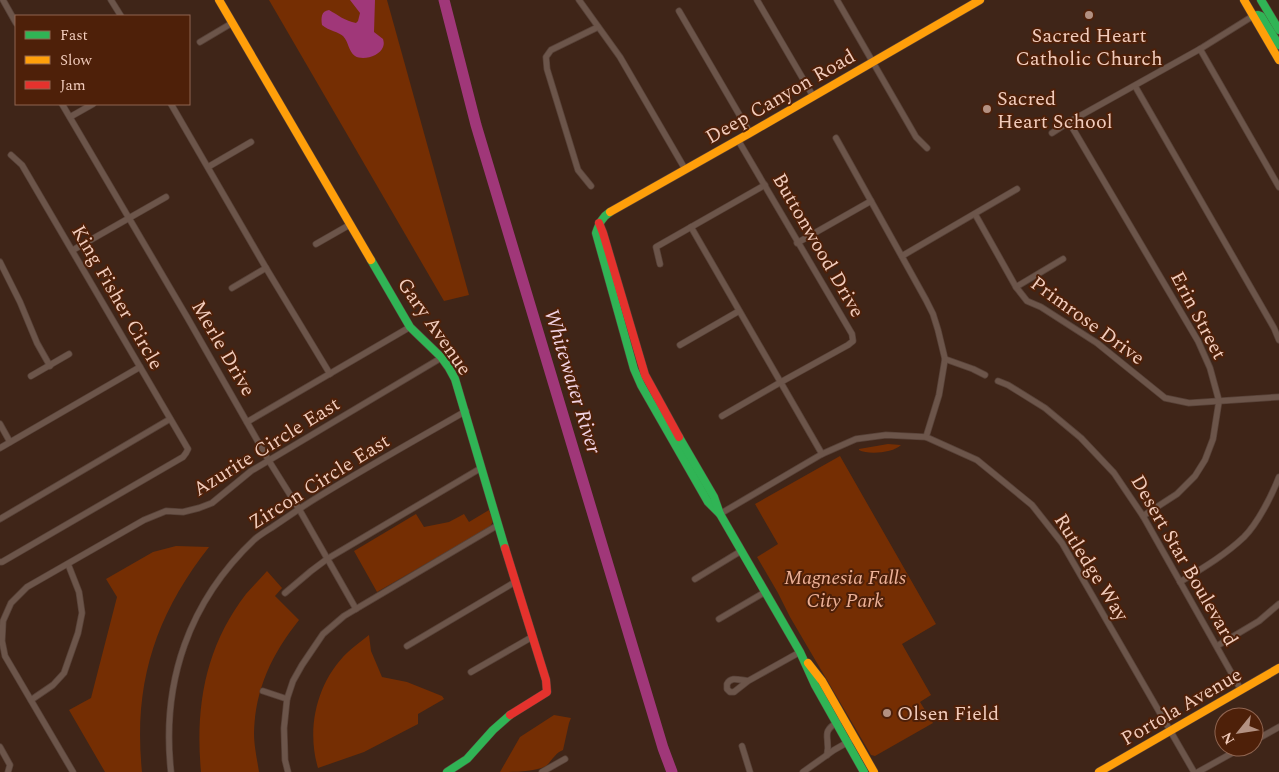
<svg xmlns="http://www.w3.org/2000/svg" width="1279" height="772" font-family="Spectral,serif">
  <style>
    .green { fill: #752e03 }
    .water { fill: #a03779 }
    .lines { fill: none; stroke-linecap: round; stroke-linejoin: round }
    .river { stroke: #a03779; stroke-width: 11 }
    .street-casing { stroke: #584238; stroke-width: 7 }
    .fast-casing { stroke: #584238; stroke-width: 9 }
    .slow-casing { stroke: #584238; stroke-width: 9 }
    .jam-casing { stroke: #584238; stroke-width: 9 }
    .street { stroke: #6c554a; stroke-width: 5.5 }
    .fast { stroke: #30b455; stroke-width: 8 }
    .slow { stroke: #ff9f0a; stroke-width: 8 }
    .jam { stroke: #e5322d; stroke-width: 8 }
    .poi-dot { fill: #b39182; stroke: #4e2009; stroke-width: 2 }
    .labels { text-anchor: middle; stroke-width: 4; stroke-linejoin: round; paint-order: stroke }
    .poi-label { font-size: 20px; fill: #f1cbbb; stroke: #4e2009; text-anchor: start }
    .street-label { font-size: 20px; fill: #f1cbbb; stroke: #4e2009 }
    .park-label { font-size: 20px; font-style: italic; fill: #edb197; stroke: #4e2009 }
    .water-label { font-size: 21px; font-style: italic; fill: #f2d4e4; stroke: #4e2009 }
  </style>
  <rect width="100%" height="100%" fill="#3f2518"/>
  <g class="green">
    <path d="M269 0H387L469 295 444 301Z"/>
    <path d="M888 444 901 445C893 453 868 455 859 450V449Z"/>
    <path d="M840 456 936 624 902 644 931 695 920 702 933 723 875 756 871 755 790 617 778 593 757 557 778 544 755 504Z"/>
    <path d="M489 510 493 521 490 527 377 592 354 551 416 514 424 527 449 522 464 514 469 522Z"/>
    <path d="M176 546 209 547C155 616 133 684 142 772H105L69 710 91 698 117 597 106 579 153 552Z"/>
    <path d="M267 571 282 588 275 596 299 620C272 654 255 689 254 733 254 746 257 759 259 772H201C195 707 205 647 246 594 253 586 260 579 267 571Z"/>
    <path d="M369 635 371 651 382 677 407 682 442 696 444 699 418 714V724L364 752 318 768C306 728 317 681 348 652 354 646 362 641 369 635Z"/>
    <path d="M554 715 571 718 569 723 563 750C555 753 552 761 546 766 534 772 514 772 500 772L520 737Z"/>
  </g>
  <path class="water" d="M350 0H375L374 32 383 39C384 43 384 44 383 47 380 56 363 61 355 56 348 51 349 42 343 36 339 32 329 31 322 25 321 18 321 11 329 10 338 15 345 21 356 23L358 21 360 13Z"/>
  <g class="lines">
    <path class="river" d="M444 0 476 125 663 748 672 772"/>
    <defs>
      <g id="street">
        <path d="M3 0 16 23"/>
        <path d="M111 0 121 16"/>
        <path d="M579 0 620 57 685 169"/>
        <path d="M757 0 813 96"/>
        <path d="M837 0 916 137 927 148"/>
        <path d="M679 11 750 133"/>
        <path d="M200 42 232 23"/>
        <path d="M1200 49 1279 187"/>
        <path d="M1135 86 1274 328 1279 340"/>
        <path d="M62 104 187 317 269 461 299 509 356 609"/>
        <path d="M171 104 266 268 330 374"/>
        <path d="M70 117 93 104"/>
        <path d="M1069 122 1198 341 1210 368 1219 401 1213 439 1205 460 1195 476 1177 494 1143 516"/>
        <path d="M1052 133 1069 122 1200 49 1253 16"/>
        <path d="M836 138 926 300 933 314 938 330 945 359 939 395 926 437"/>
        <path d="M208 167 251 142"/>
        <path d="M591 186 578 170 547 69 546 57 551 50 598 27"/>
        <path d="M975 214 1016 287 1027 301 1041 307 1097 343 1165 398 1189 403 1279 397"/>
        <path d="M691 227 822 454"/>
        <path d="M797 243 871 201"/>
        <path d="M316 244 351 224"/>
        <path d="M73 250 166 197"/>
        <path d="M902 256 1017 189"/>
        <path d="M0 262 20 302 37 343 50 366"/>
        <path d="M660 264 656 247 765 185"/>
        <path d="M1016 287 1063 259"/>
        <path d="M232 288 266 268"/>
        <path d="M680 345 739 311"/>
        <path d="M945 359 973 369 985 375"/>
        <path d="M31 376 69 354"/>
        <path d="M998 381 1008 385 1045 408 1081 438 1114 473 1143 516 1241 690"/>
        <path d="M722 416 781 382 848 345 853 341 852 334 738 140"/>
        <path d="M247 422 410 327"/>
        <path d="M0 424 10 442"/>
        <path d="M0 448 140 367"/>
        <path d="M720 514 822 454 856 439 886 435 926 437 977 460 1032 505 1062 543 1194 772"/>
        <path d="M0 519 170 419"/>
        <path d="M0 562H2L183 457 186 453 188 449 22 165 11 155"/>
        <path d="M695 579 741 551"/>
        <path d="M1180 582C1203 568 1225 555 1244 537 1258 523 1272 495 1279 477"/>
        <path d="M285 593 311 571 327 559 481 468"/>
        <path d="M719 619 765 592"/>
        <path d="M407 646 515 582"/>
        <path d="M1217 646 1259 621 1279 604"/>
        <path d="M471 672 532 637"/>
        <path d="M748 681 734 692H730L727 689V684C731 676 739 680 748 681L800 652"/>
        <path d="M263 691 287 699"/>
        <path d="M31 700 53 685 64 673 78 633 82 613 79 592 68 564"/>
        <path d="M1254 741 1279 727"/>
        <path d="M742 746 750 772"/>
        <path d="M0 747 10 765 8 772"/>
        <path d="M827 755C831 736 819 733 839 721"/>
        <path d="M73 772 5 656 2 641 3 621 11 603 27 587 144 520 166 511 183 512 199 508 212 503 251 471 441 358"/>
        <path d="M171 772C161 682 189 601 255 539 261 534 268 530 274 526 289 516 303 506 318 497 367 467 417 439 466 411"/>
        <path d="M288 772 285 760 284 728 287 699 293 681 302 665 323 634 344 616 498 525"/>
        <path d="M542 772 565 759"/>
        <path d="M803 772 834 750 855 738"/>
        <path d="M1198 772 1243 747"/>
      </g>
      <g id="fast">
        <path d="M1261 0 1279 30"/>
        <path d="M1253 16 1258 15 1261 16 1279 45"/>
        <path d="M610 212C602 217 599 224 596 233L634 369 641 385 708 502 720 514"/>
        <path d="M371 260 410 327 441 357 449 368 455 379 505 548"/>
        <path d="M679 437 714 497 720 514 800 652 815 685 864 772"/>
        <path d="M447 772 467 759 493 730 510 715"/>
      </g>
      <g id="slow">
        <path d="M219 0 371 260"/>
        <path d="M1244 0 1279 60"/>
        <path d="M610 212 750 133 980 0"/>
        <path d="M808 663 822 681 874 772"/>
        <path d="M1099 772 1279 668"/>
      </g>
      <g id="jam">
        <path d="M599 223 603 233 645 375 679 437"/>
        <path d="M505 548 546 680 547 692 510 715"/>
      </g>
    </defs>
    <use href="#street" class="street-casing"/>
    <use href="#fast" class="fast-casing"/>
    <use href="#slow" class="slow-casing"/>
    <use href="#jam" class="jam-casing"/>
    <use href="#street" class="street"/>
    <use href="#fast" class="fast"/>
    <use href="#slow" class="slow"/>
    <use href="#jam" class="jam"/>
  </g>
  <g class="poi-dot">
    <circle cx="1089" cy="15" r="5"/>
    <circle cx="987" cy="109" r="5"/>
    <circle cx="887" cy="713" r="5"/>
  </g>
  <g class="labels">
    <g class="poi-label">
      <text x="1089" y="42" text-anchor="middle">Sacred Heart<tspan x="1089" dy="23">Catholic Church</tspan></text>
      <text x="997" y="105">Sacred<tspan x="997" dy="23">Heart School</tspan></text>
      <text x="897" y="720">Olsen Field</text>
    </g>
    <g class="street-label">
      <text transform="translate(780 96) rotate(-30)" y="7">Deep Canyon Road</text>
      <text transform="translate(819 245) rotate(60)" y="7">Buttonwood Drive</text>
      <text transform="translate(118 297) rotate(60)" y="7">King Fisher Circle</text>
      <text transform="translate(1199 315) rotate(62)" y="7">Erin Street</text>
      <text transform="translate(1088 320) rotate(36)" y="7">Primrose Drive</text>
      <text transform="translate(435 326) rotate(55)" y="7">Gary Avenue</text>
      <text transform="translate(224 348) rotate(60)" y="7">Merle Drive</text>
      <text transform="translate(266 446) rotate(-32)" y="7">Azurite Circle East</text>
      <text transform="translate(319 481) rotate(-32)" y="7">Zircon Circle East</text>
      <text transform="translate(1185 560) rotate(60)" y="7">Desert Star Boulevard</text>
      <text transform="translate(1092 567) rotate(58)" y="7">Rutledge Way</text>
      <text transform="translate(1181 706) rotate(-30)" y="7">Portola Avenue</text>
    </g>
    <g class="park-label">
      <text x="845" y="584">Magnesia Falls<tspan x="845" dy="23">City Park</tspan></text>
    </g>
    <g class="water-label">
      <text transform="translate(573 381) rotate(73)" y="7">Whitewater River</text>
    </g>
  </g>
  <rect x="15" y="15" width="175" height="90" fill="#4e2009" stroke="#8f6450"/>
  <rect x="25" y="31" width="25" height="8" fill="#30b455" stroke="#8f6450"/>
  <text x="60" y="40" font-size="15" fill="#f1cbbb">Fast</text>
  <rect x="25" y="56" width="25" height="8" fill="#ff9f0a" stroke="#8f6450"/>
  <text x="60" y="65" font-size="15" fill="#f1cbbb">Slow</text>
  <rect x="25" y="81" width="25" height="8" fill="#e5322d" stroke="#8f6450"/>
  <text x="60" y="90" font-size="15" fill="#f1cbbb">Jam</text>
  <g transform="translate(1239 732) rotate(240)"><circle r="24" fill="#4e2009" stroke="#8f6450"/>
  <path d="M0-4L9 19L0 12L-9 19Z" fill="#b39182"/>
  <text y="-8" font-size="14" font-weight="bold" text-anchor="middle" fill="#f1cbbb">N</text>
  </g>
</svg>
